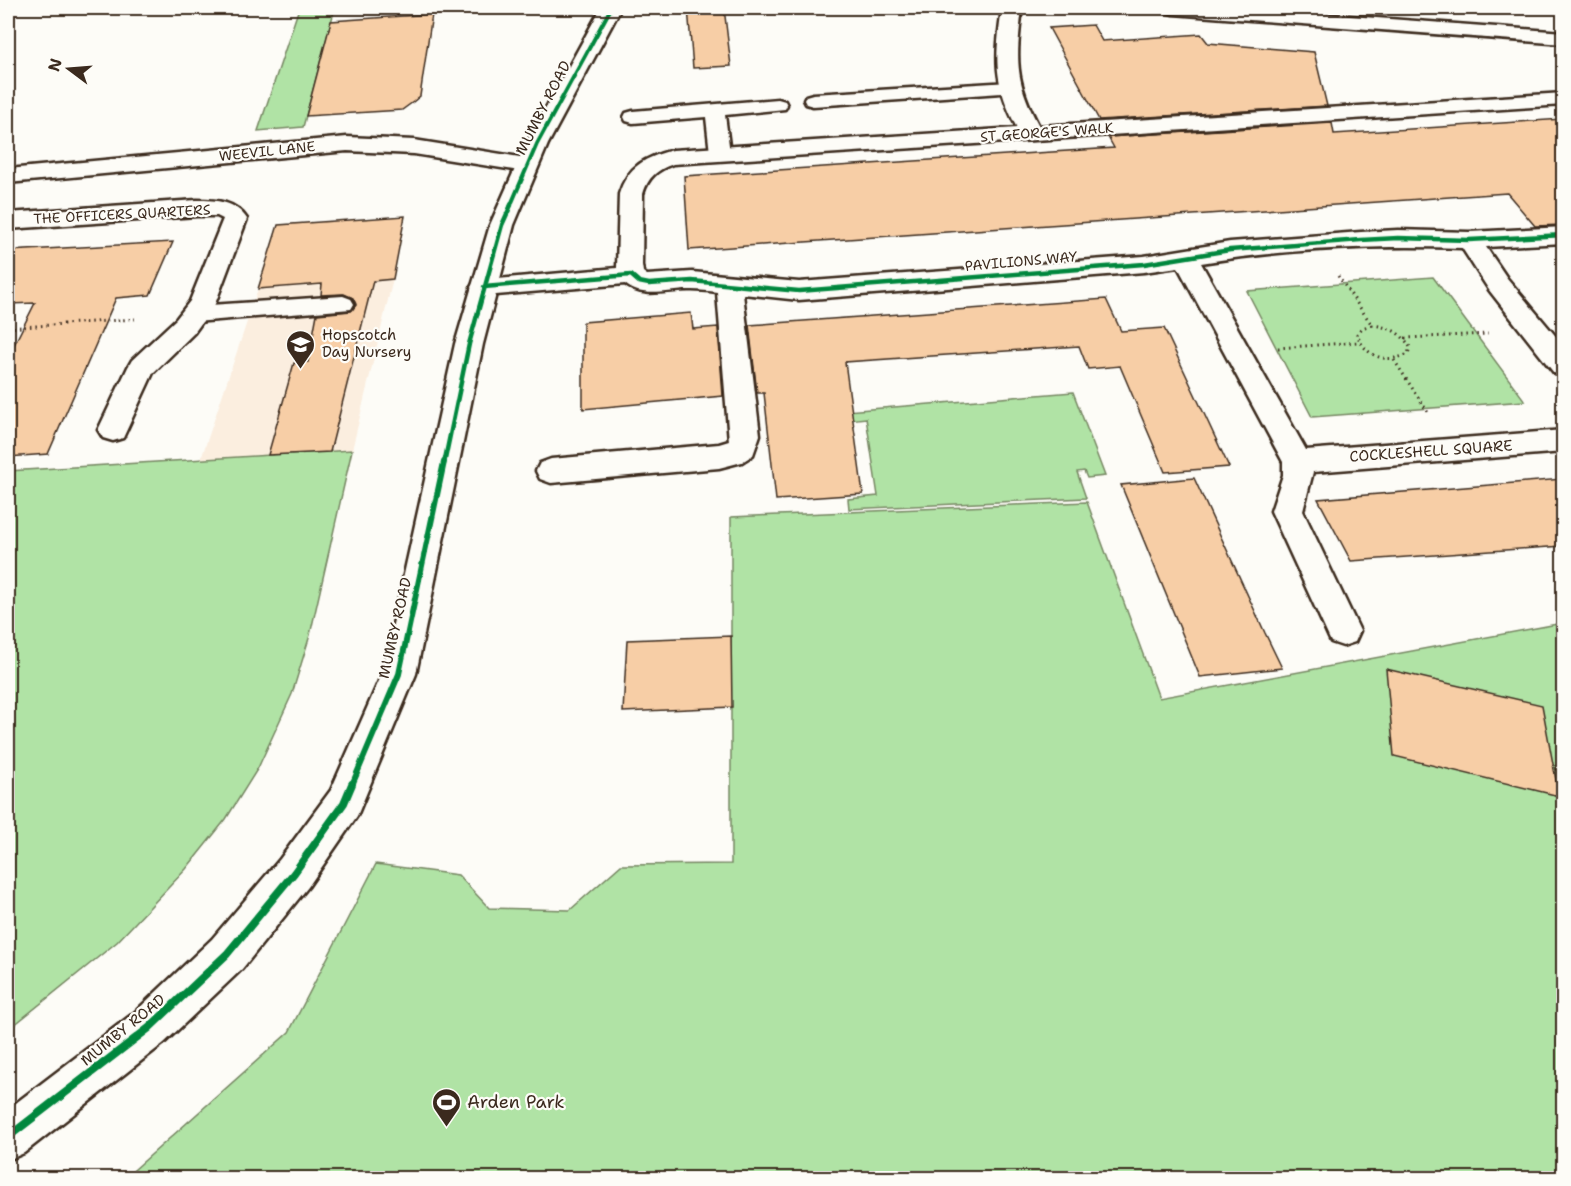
<svg xmlns="http://www.w3.org/2000/svg" width="1571" height="1186" font-family="'Shantell Sans',sans-serif">
  <style>
    .built { fill: #fbeedf }
    .green { fill: #b0e3a5; stroke: #768662; stroke-width: 1.5 }
    .building { fill: #f7cea6; stroke: #3b2a1e; stroke-width: 1.5 }
    .lines { fill: none; stroke-linecap: round; stroke-linejoin: round }
    .service-casing { stroke: #3b2a1e; stroke-width: 5 }
    .minor-casing { stroke: #3b2a1e; stroke-width: 5 }
    .primary-casing { stroke: #3b2a1e; stroke-width: 5 }
    .path { stroke: #3b2a1e; stroke-width: 3; stroke-dasharray: 1.5 4; stroke-linecap: butt }
    .service { fill: #fdfcf7; fill-rule: evenodd }
    .minor { fill: #fdfcf7; fill-rule: evenodd }
    .primary { fill: #fdfcf7; fill-rule: evenodd }
    .cycleway-far3-casing { stroke: #fdfcf7; stroke-width: 6 }
    .cycleway-far2-casing { stroke: #fdfcf7; stroke-width: 8 }
    .cycleway-far1-casing { stroke: #fdfcf7; stroke-width: 10 }
    .cycleway-casing { stroke: #fdfcf7; stroke-width: 11 }
    .cycleway-far3 { stroke: #00873e; stroke-width: 4 }
    .cycleway-far2 { stroke: #00873e; stroke-width: 4.5 }
    .cycleway-far1 { stroke: #00873e; stroke-width: 6 }
    .cycleway { stroke: #00873e; stroke-width: 8 }
    .labels { text-anchor: middle; stroke-width: 4.5; stroke-linejoin: round; paint-order: stroke }
    .far-street-label { font-size: 14px; fill: #3b2a1e; stroke: #fdfcf7 }
    .street-label { font-size: 15px; fill: #3b2a1e; stroke: #fdfcf7 }
    .poi-label { font-size: 15px; fill: #3b2a1e; stroke: #fdfcf7; text-anchor: start }
    .near-poi-label { font-size: 18px; fill: #3b2a1e; stroke: #fdfcf7; text-anchor: start }
  </style>
  <rect width="100%" height="100%" fill="#fdfcf7"/>
  <filter id="ink" filterUnits="userSpaceOnUse"><feTurbulence type="fractalNoise" baseFrequency=".0167" numOctaves="2"/><feDisplacementMap in="SourceGraphic" scale="12" xChannelSelector="R" yChannelSelector="G"/><feConvolveMatrix kernelMatrix="1 2 1 2 8 2 1 2 1" color-interpolation-filters="sRGB"/></filter>
  <g filter="url(#ink)">
    <path class="built" d="M393 279 352 450 201 459 258 289Z"/>
    <g class="green">
      <path d="M299 8H335L303 127 258 131Z"/>
      <path d="M1433 277 1525 401 1312 417 1247 291Z"/>
      <path d="M1073 392 1105 476 1087 478 1084 471 1077 472 1086 498 849 509 848 499 878 496 866 418 811 424 775 417Z"/>
      <path d="M352 450 310 635 292 694 258 768 226 819 186 869 117 942 8 1030V471Z"/>
      <path d="M1087 502 1159 698 1563 623V1178H125L289 1032 376 864 458 875 489 908 570 910 621 865 731 864V517Z"/>
    </g>
    <g class="building">
      <path d="M688 8H724L731 66 693 68Z"/>
      <path d="M432 14 420 96 413 102 402 110 306 116 331 21Z"/>
      <path d="M1093 25 1102 41 1201 34 1208 43 1314 52 1327 106 1099 120 1049 28Z"/>
      <path d="M1563 119V225L1535 226 1507 193 689 250 684 176 1114 148 1108 137 1332 123 1334 134Z"/>
      <path d="M405 216 393 279 373 281 330 452 268 455 294 363 308 362 317 314 351 311 356 305 353 298 344 294 321 295 322 284 258 289 278 225Z"/>
      <path d="M173 242 150 295 116 298 48 454 8 457V357L35 303 8 304V251Z"/>
      <path d="M1106 299 1121 331 1164 328 1229 467 1165 472 1120 366 1088 369 1079 346 917 357 845 362 863 494 776 500 764 393H757L749 325Z"/>
      <path d="M691 313 693 329 718 327 723 396 583 409V322Z"/>
      <path d="M1194 478 1265 633 1282 668 1200 677 1121 485Z"/>
      <path d="M1563 479V546L1351 561 1318 499Z"/>
      <path d="M731 636 732 707 623 712 627 640Z"/>
      <path d="M1386 669 1542 705 1559 796 1394 756Z"/>
    </g>
    <g class="lines">
      <defs>
        <g id="service">
          <path d="M1010 82 1016 84 1019 88 1016 92 813 106 806 104 804 100 806 96 813 94Z"/>
          <path d="M778 99 785 101 787 105 785 109 725 115 730 153 727 157H713L710 153 706 117 633 123 626 121 624 117 626 113 633 111Z"/>
          <path d="M343 296 351 299 354 304 351 309 195 322 187 320 184 314 187 308 195 306Z"/>
        </g>
        <g id="minor">
          <path d="M1002 8H1022C1016 59 1014 80 1039 126L1564 93V105L673 164C657 170 648 177 643 194L642 265 643 272 647 275 692 272 799 282 1144 256 1230 242 1361 232 1398 230 1469 232 1564 227V243L1486 247 1507 278 1564 346V376L1554 373 1489 290 1462 248C1375 245 1286 249 1201 263L1306 450 1564 430V452L1313 472 1303 511 1360 631 1355 642 1343 646 1331 642 1271 511 1283 475V462L1178 267 1144 272 799 300 743 294 760 435 753 455 742 462 719 468 551 483 540 479 536 471 540 463 551 459 719 444 729 441 717 292C709 291 700 290 692 290 671 289 643 300 625 284L484 296 475 293 471 287 475 281 617 268 619 194C628 166 646 157 673 150L1017 128C993 80 995 60 1002 8Z"/>
          <path d="M1163 8H1243L1564 32V44L1173 14 1166 12Z"/>
          <path d="M347 137 414 140 526 158 534 160 538 165 534 170 526 172 414 154 347 151 8 183V169Z"/>
          <path d="M197 200C217 200 235 201 247 219L215 304 194 333 153 373 123 438 113 441 103 438 98 430 128 367 132 360 176 319 190 301 223 219 217 216H197L8 229V213Z"/>
        </g>
        <path id="primary" d="M601 8H621L548 144 514 225 483 344 416 674 357 816 308 887 242 969 164 1043 24 1153 8 1160V1109L134 1013 212 939 280 859 331 790 382 674 455 344 490 225 526 144Z"/>
      </defs>
      <use href="#service" class="service-casing"/>
      <use href="#minor" class="minor-casing"/>
      <use href="#primary" class="primary-casing"/>
      <g class="path">
        <path d="M1338 276 1372 325"/>
        <path d="M1372 325C1389 327 1401 332 1410 347L1408 354C1386 364 1365 357 1357 334L1362 328Z"/>
        <path d="M8 328 135 319"/>
        <path d="M1405 338 1488 334"/>
        <path d="M1278 348 1358 342"/>
        <path d="M1394 360 1429 414"/>
      </g>
      <use href="#service" class="service"/>
      <use href="#minor" class="minor"/>
      <use href="#primary" class="primary"/>
      <defs>
        <path id="cycleway-far3" d="M510 207 537 144 611 8"/>
        <g id="cycleway-far2">
          <path d="M484 287 631 275 639 282 649 284 692 281 799 291 1144 264 1230 250 1361 240 1398 238 1469 240 1564 235"/>
          <path d="M444 464 469 344 502 225 511 205"/>
        </g>
        <path id="cycleway-far1" d="M352 785 399 674 444 462"/>
        <path id="cycleway" d="M8 1137 149 1028 227 954 294 873 344 803 352 784"/>
      </defs>
      <use href="#cycleway-far3" class="cycleway-far3-casing"/>
      <use href="#cycleway-far2" class="cycleway-far2-casing"/>
      <use href="#cycleway-far1" class="cycleway-far1-casing"/>
      <use href="#cycleway" class="cycleway-casing"/>
      <use href="#cycleway-far3" class="cycleway-far3"/>
      <use href="#cycleway-far2" class="cycleway-far2"/>
      <use href="#cycleway-far1" class="cycleway-far1"/>
      <use href="#cycleway" class="cycleway"/>
    </g>
  </g>
  <defs>
    <symbol id="school-pin" viewBox="-11 -11 22 30"><path d="M0 17L-7.5 6A9.5 9.5 0 1 1 7.5 6Z" fill="#3b2a1e" stroke="#fdfcf7"/><path d="M0-5L7-2L0 1L-7-2ZM-4 1L0 2.5L4 1V4Q0 6-4 4Z" fill="#fff"/></symbol>
    <symbol id="stadium-pin" viewBox="-11 -11 22 30"><path d="M0 17L-7.5 6A9.5 9.5 0 1 1 7.5 6Z" fill="#3b2a1e" stroke="#fdfcf7"/><path d="M0-5a6.5 5 0 1 0 0 10a6.5 5 0 1 0 0-10ZM-3.5-1.8h7v3.6h-7Z" fill="#fff"/></symbol>
  </defs>
  <g fill-rule="evenodd">
    <use href="#school-pin" x="284" y="328" width="33" height="45"/>
    <use href="#stadium-pin" x="430" y="1086" width="33" height="45"/>
  </g>
  <g class="labels">
    <g class="far-street-label">
      <text transform="translate(1047 132) rotate(-4)" y="5">ST GEORGE'S WALK</text>
      <text transform="translate(267 151) rotate(-6)" y="5">WEEVIL LANE</text>
      <text transform="translate(122 214) rotate(-3)" y="5">THE OFFICERS QUARTERS</text>
      <text transform="translate(1021 261) rotate(-5)" y="5">PAVILIONS WAY</text>
    </g>
    <g class="street-label">
      <text transform="translate(543 108) rotate(-63)" y="5">MUMBY ROAD</text>
      <text transform="translate(1431 451) rotate(-4)" y="5">COCKLESHELL SQUARE</text>
      <text transform="translate(395 628) rotate(-77)" y="5">MUMBY ROAD</text>
      <text transform="translate(123 1030) rotate(-39)" y="5">MUMBY ROAD</text>
    </g>
    <g class="poi-label">
      <text x="322" y="340">Hopscotch<tspan x="322" dy="17">Day Nursery</tspan></text>
    </g>
    <g class="near-poi-label">
      <text x="467" y="1108">Arden Park</text>
    </g>
  </g>
  <rect width="1571" height="1186" fill="none" stroke="#fdfcf7" stroke-width="30"/>
  <rect x="15" y="15" width="1541" height="1156" fill="none" stroke="#3b2a1e" stroke-width="2" filter="url(#ink)"/>
  <g transform="translate(69 69) rotate(286)" stroke="#fdfcf7" stroke-width="4.5" paint-order="stroke">
  <path d="M0-4.5L10 22L0 15L-10 22Z" fill="#3b2a1e"/>
  <text y="-9" font-size="16" font-weight="bold" text-anchor="middle" fill="#3b2a1e">N</text>
  </g>
</svg>
